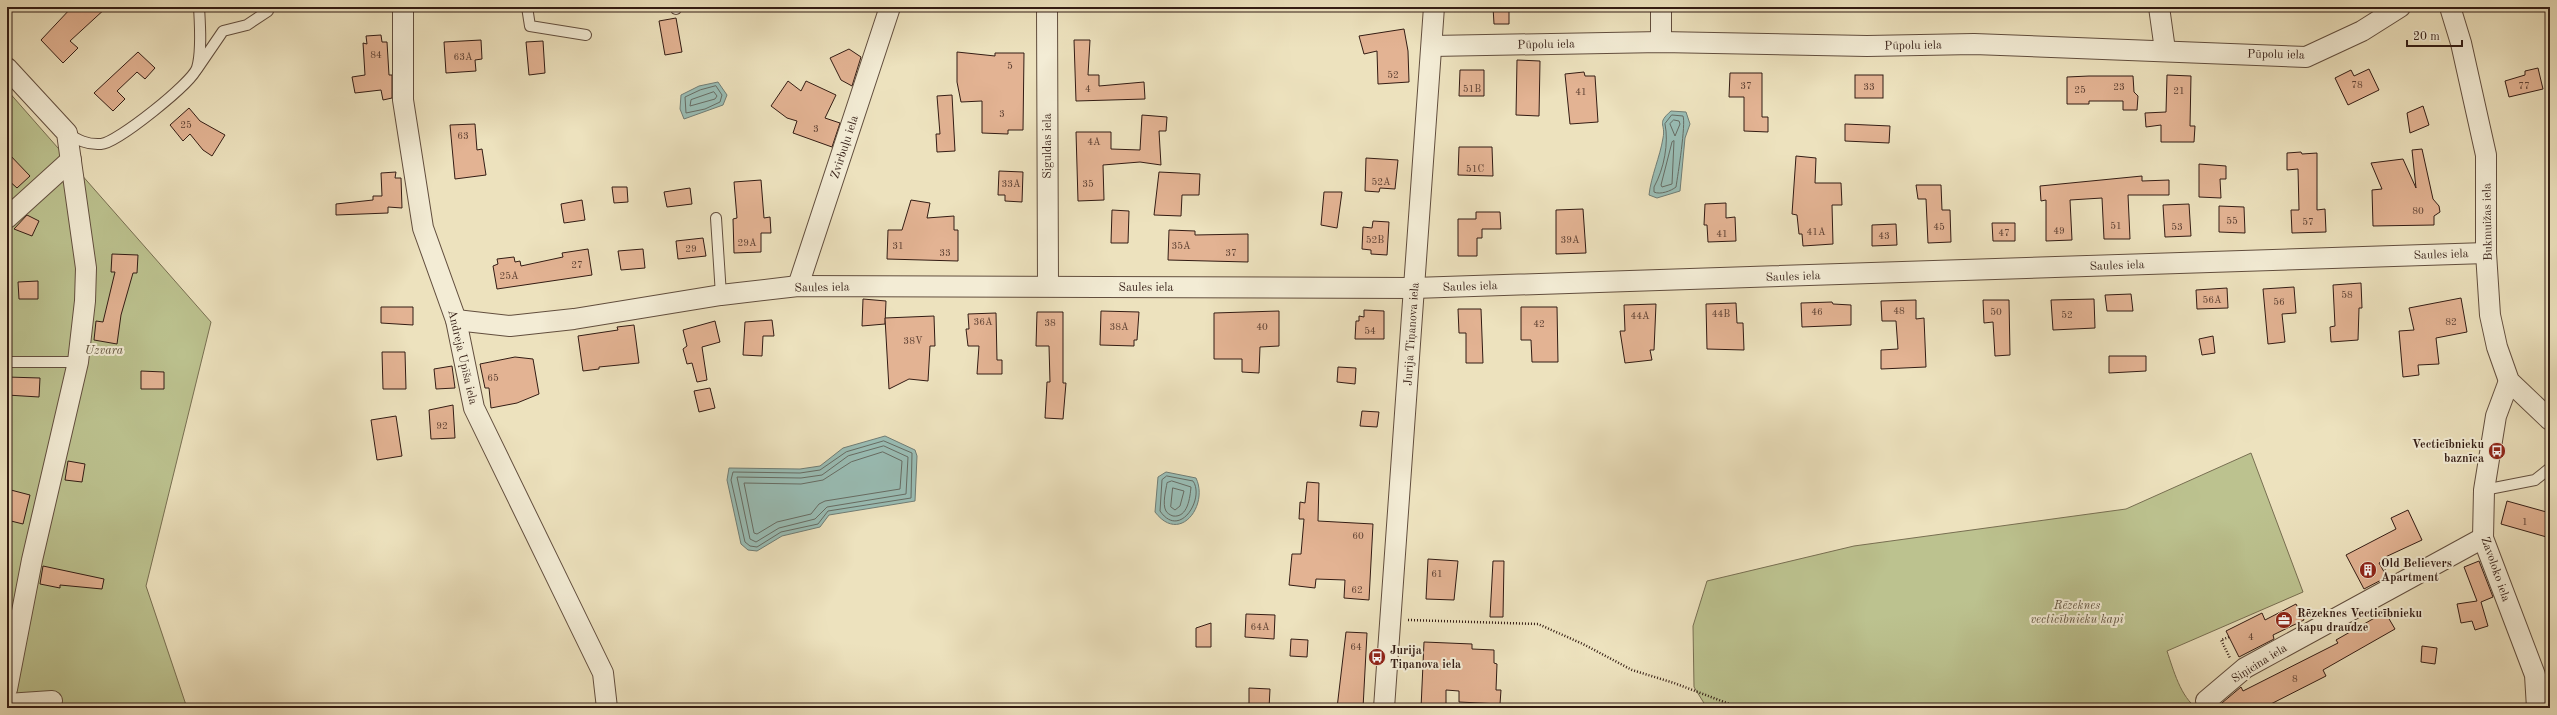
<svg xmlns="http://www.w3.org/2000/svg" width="2557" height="715" font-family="'Old Standard TT',serif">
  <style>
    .green { fill: #bcc28f; stroke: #786f52 }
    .water { fill: #99bdb5; stroke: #707d75 }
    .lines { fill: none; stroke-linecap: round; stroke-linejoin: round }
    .shore { stroke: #666c64; stroke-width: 1 }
    .building { fill: #e3b393; stroke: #331c14 }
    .lane-casing { stroke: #624e3e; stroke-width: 12 }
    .street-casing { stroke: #624e3e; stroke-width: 22 }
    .path { stroke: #331c14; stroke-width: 2.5; stroke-dasharray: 1 2; stroke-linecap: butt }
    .lane { stroke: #f3ecd5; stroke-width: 10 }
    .street { stroke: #f3ecd5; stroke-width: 20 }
    .labels { text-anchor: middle; stroke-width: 4; stroke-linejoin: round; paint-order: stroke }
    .number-label { font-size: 10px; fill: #5f4234 }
    .street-label { font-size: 12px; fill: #331c14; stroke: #f3ecd5 }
    .park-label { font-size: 12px; font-style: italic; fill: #5c4e39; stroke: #f3ecd5 }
    .poi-label { font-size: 12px; font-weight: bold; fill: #331c14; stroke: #f3ecd5; text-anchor: start }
  </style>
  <rect width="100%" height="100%" fill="#ede2be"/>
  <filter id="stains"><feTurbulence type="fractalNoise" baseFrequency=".005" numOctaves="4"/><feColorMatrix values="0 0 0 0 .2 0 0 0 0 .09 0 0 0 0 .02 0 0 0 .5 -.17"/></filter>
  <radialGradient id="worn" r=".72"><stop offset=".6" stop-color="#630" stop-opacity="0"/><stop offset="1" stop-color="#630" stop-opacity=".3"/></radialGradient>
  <g class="green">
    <path d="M7 90 211 322 146 586 187 708H7Z"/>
    <path d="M2251 453 2303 592 2167 651C2173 669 2181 698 2197 708H1707L1694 687 1693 626 1707 581 1854 546 2126 509Z"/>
  </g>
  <g class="water">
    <path d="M718 82 727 95 723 105 684 119 680 109 681 95 699 86Z"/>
    <path d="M1671 111 1686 112 1690 124 1685 138 1680 191 1657 198 1649 195C1651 176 1660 157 1663 138 1666 123 1656 124 1671 111Z"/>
    <path d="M885 436 915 450 917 456 915 501 829 515 820 527 782 536 757 551 748 550 741 544 727 480 729 468 800 469 820 466 843 448Z"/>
    <path d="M1166 472 1196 478C1209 505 1180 545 1155 512L1158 477Z"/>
  </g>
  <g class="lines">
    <g class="shore">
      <path d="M716 86 722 95 720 102 705 109 686 113 685 97 700 90Z"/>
      <path d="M714 92 717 96 715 99 690 106 691 100Z"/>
      <path d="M1672 115 1683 116C1686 124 1678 174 1676 187 1671 191 1660 195 1654 192V187C1664 169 1669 143 1665 124Z"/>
      <path d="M1674 120 1679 121 1680 124 1675 136 1670 124Z"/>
      <path d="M1674 141 1672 184 1662 187 1661 185 1672 142Z"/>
      <path d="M884 441 912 453 911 498 828 511 818 524 781 532 757 547 750 546 745 542 731 480 733 472 800 473 820 470 846 452Z"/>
      <path d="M884 446 908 457 906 494 827 507 815 519 779 528 756 542 750 539 737 477 801 478 822 475 848 456Z"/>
      <path d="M883 452 902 461 900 489 825 501 819 504 811 514 777 522 757 534 754 533 744 483 801 484 823 480 851 462Z"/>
      <path d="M1167 476 1193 481C1205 498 1180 540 1160 511L1162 480Z"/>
      <path d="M1172 481 1191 487C1190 497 1188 518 1173 516 1170 515 1167 513 1166 511 1162 504 1166 490 1167 483Z"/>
      <path d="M1173 488 1184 491 1180 506 1175 510 1171 507Z"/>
    </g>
  </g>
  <g class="building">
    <path d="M72 7H107L70 41 78 48 63 63 41 40Z"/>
    <path d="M1493 7H1509V24H1494Z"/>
    <path d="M676 18 682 52 665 55 659 21Z"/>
    <path d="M1404 29 1408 51 1409 82 1378 84 1377 51 1364 54 1359 36Z"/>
    <path d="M381 35 382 42H387L389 75H392V98L383 100 381 90 355 93 352 77 365 75 363 43 367 44 366 36Z"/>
    <path d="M481 40 482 59 475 60 476 71 446 73 444 42Z"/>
    <path d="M1074 40H1090L1088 75H1099V86L1144 82 1145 99 1076 101Z"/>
    <path d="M543 41 545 73 529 75 526 42Z"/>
    <path d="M849 49 861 57 852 86 841 80 830 58Z"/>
    <path d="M138 52 155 68 145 79 137 72 117 91 125 99 113 111 94 93Z"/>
    <path d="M957 52 995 56V53H1024L1023 130H1008V134L982 133V101L961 102 957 82Z"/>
    <path d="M1517 60 1540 61 1539 116 1516 115Z"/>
    <path d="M2538 68 2543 89 2509 97 2505 81 2525 75V71Z"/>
    <path d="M2369 69 2379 90 2348 105 2335 78 2351 70 2354 76Z"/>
    <path d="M1460 70H1484V96H1459Z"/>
    <path d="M1584 72 1585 76H1595L1598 122 1570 124 1565 74Z"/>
    <path d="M1730 73H1762V117H1768V132L1744 131V97H1729Z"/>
    <rect x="1855" y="75" width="28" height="23"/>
    <path d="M2167 75 2191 76 2190 126H2195L2194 142H2161V125L2146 127 2145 113 2166 112Z"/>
    <path d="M2089 76H2133L2134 92 2138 96 2137 110H2123V101H2089V104H2067V77Z"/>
    <path d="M788 81 801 91 806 81 836 95 825 118 840 123 832 147 793 133 797 121 787 118 771 106Z"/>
    <path d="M952 95 955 151 937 152 936 134H940L937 96Z"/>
    <path d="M2423 106 2429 125 2410 133 2407 113Z"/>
    <path d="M189 108 200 121 225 135 212 156 203 150 190 134 183 141 170 125Z"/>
    <path d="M1142 115 1167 117 1166 131H1159L1161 165 1140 162 1103 165 1104 200 1078 201 1076 132H1111V149L1140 150Z"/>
    <path d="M475 124 477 150 482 149 486 175 455 179 450 125Z"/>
    <path d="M1845 124 1890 126 1889 143 1845 141Z"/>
    <path d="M1459 147H1492L1493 176 1458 175Z"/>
    <path d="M2422 149 2433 199 2439 206 2440 212 2434 216V225L2373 226 2372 190 2382 189 2371 163 2403 159 2416 188 2412 150Z"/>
    <path d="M7 152 30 176 17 188 7 179Z"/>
    <path d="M2301 152 2302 154 2317 153V210L2325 209 2326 232 2292 233 2291 210H2299L2298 169 2287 170V153Z"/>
    <path d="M1796 156 1816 158 1815 183H1841L1842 205H1832L1833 244 1803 246 1802 234H1799L1797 215 1792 214Z"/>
    <path d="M1366 158 1398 160 1395 189 1380 188 1379 192 1365 191Z"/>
    <path d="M2199 164 2226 166V179H2220L2221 198 2199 197Z"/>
    <path d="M999 171 1023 172 1022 202 1005 201V195H998Z"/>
    <path d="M396 172 395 178H401L402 208 388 207V213L336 215V204L373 200V196H382L381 173Z"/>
    <path d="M1159 172 1200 174 1199 195H1182L1181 216 1154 215Z"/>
    <path d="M2142 176V181L2169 180V195H2128L2130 239H2104L2102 198 2070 200 2072 240 2046 241V200L2041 201 2040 186Z"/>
    <path d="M761 180 764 218 770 217 771 233H761V252L734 253 733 219 737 218 734 182Z"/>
    <path d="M1916 185H1941L1942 210H1950L1951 242 1928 243 1926 199H1918Z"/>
    <path d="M612 187H627L628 202 614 203Z"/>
    <path d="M690 188 692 204 667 207 664 192Z"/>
    <path d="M1324 192H1342L1337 228 1321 225Z"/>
    <path d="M582 200 585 220 564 223 561 204Z"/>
    <path d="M911 200 930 203 927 218 954 216V230H958V261L887 259 888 230H902Z"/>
    <path d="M1726 203V218L1735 217 1736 241 1708 242 1707 225H1704L1705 204Z"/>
    <path d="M2189 204 2191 236 2165 237 2163 205Z"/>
    <path d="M2219 206 2244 207 2245 233 2219 232Z"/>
    <path d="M1583 209 1586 253 1556 254V210Z"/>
    <path d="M1112 210 1129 211 1128 243H1111Z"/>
    <path d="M1476 212H1500L1501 229H1482V238H1477V256H1458V219H1476Z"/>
    <path d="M27 215 39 221 32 236 14 229Z"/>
    <path d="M1373 221 1389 222 1387 255 1371 254V250L1362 249 1363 227 1372 228Z"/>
    <path d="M1992 223H2015V241H1993Z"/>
    <path d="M1896 224 1897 245 1872 246V225Z"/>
    <path d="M1169 230 1195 231V235L1248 234V262L1168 260Z"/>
    <path d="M703 238 706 256 678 259 676 241Z"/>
    <path d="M588 249 592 275 497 289 493 266 498 264 497 259 514 257 515 262 520 261 521 266 563 257 562 253Z"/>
    <path d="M643 249 645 268 621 270 618 251Z"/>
    <path d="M112 254 138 255 137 273H133L121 315 117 344 94 340 96 321 103 322 115 272H111Z"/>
    <path d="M38 281V299H19L18 282Z"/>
    <path d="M2361 283 2362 308H2359L2358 340 2331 342 2330 327 2335 326 2333 285Z"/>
    <path d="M2294 287 2296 313 2282 314 2285 342 2268 344 2263 289Z"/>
    <path d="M2227 288 2228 308 2197 309 2196 290Z"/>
    <path d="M2131 294 2133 311H2107L2105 295Z"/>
    <path d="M2461 298 2467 332 2436 338 2439 364 2418 365 2419 375 2403 377 2399 331 2414 330 2409 308Z"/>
    <path d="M863 299 886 301 885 324 862 326Z"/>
    <path d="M2094 299 2095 328 2053 330 2051 300Z"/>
    <path d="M1916 300V319L1924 318 1926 367 1881 369V350L1898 349 1896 321H1882L1881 301Z"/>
    <path d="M1983 300H2009L2010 355 1995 356 1993 322 1984 323Z"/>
    <path d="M1832 302 1833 304 1851 305V325L1802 327 1801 303Z"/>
    <path d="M1736 303 1737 323H1743L1744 350 1707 349 1706 304Z"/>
    <path d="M1656 304 1654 350H1650L1652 360 1625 363 1620 331H1625L1624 305Z"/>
    <path d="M381 307H413V325L381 323Z"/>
    <path d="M1521 307H1557L1558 362H1532L1531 340H1521Z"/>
    <path d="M1458 309H1481L1483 363H1466V333H1459Z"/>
    <path d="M1364 310 1384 311V339H1355L1356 321H1359V316L1364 317Z"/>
    <path d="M1101 311 1139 312 1137 340H1134V346L1100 345Z"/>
    <path d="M1279 311V346L1260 347 1259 373 1242 372V359H1214V313Z"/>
    <path d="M1037 312H1063V383H1066L1063 419 1045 418 1047 382H1050L1049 346H1036Z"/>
    <path d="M996 313 997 360H1002V374H977L979 346H968L966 329H969L968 314Z"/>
    <path d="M934 316 935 346H930L928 381 909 379 889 389 885 318Z"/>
    <path d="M772 320 774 336H763L762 356 743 355 745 322Z"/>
    <path d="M715 321 720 342 702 347 707 380 697 382 692 363 687 364 683 349 687 346 683 330Z"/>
    <path d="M634 325 639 363 599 367V369L583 371 578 336 618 330 617 327Z"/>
    <path d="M2213 336 2215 353 2202 355 2199 339Z"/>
    <path d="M382 352H405L406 389H383Z"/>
    <path d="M2109 356H2146V371L2109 373Z"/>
    <path d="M515 357 533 359 539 394 517 403 491 408 489 388H485L480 364Z"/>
    <path d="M452 366 455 388 436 389 434 369Z"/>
    <path d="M1338 367 1356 368 1355 384 1337 382Z"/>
    <path d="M141 371 164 372V389H141Z"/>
    <path d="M7 377 40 378 39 397 7 395Z"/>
    <path d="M710 388 715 408 699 412 694 391Z"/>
    <path d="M453 405 455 438 431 439 429 410Z"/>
    <path d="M1362 411 1379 412 1377 427 1360 426Z"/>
    <path d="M396 416 402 456 377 460 371 420Z"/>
    <path d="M68 461 85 464 82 482 65 480Z"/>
    <path d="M1307 482 1319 483 1318 521 1373 524 1369 600 1344 598 1345 580 1316 579 1315 588 1289 585 1292 554H1301L1304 519H1299L1300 502 1305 503Z"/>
    <path d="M7 489 30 495 23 524 7 520Z"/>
    <path d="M2507 501 2550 513V538L2501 524Z"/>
    <path d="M2408 510 2422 540 2381 559 2382 561 2379 563 2387 577 2364 589 2346 555 2396 529 2391 518Z"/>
    <path d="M1428 559 1458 561 1454 600 1426 599Z"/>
    <path d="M1493 561H1504L1503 617H1490Z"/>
    <path d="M2479 561 2493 597 2481 602 2488 626 2475 630 2472 621 2461 623 2457 604 2477 601 2464 567Z"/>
    <path d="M43 566 104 579 102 589 60 585V588L40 584Z"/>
    <path d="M2296 604 2304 620 2273 635 2274 639 2239 657 2226 631 2262 613 2265 620Z"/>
    <path d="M2385 612 2395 629 2323 670 2326 676 2263 708H2216L2241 687 2243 691 2338 643 2336 640Z"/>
    <path d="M1246 614 1275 615 1274 639 1245 637Z"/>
    <path d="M1211 623V647H1196V628Z"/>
    <path d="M1346 632 1367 633 1363 708H1337Z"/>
    <path d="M1291 639 1308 640 1307 657 1290 656Z"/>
    <path d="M1424 642 1472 644V649L1494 650V663L1497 664 1496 690H1501L1500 704 1459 702V691L1446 690V707L1421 708Z"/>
    <path d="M2422 646 2437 648 2435 664 2421 662Z"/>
    <path d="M1249 688 1270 689 1269 708H1249Z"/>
  </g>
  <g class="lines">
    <defs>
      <g id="lane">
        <path d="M527 7 530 26 586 35"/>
        <path d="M676 7V9"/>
        <path d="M197 69 223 31 247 25 268 11"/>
        <path d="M67 133C78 140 87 145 101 144 117 143 192 83 197 68 202 52 200 24 199 7"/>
        <path d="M716 218 721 295"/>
        <path d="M7 362H78"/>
        <path d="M2484 490 2535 480 2550 468"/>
      </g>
      <g id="street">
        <path d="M403 7V100L423 228 456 320 474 408 603 673 607 708"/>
        <path d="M1047 7 1048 286"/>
        <path d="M2159 7 2165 50"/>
        <path d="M2450 7 2461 43 2486 155V253L2490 315 2497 347 2509 381 2550 420"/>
        <path d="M1661 42V7"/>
        <path d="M1432 46 1661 42 1867 46 1974 44 2306 57 2362 31 2400 7"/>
        <path d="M7 68 67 133 86 268 85 301 78 362 32 560 7 689"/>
        <path d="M7 218 71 160"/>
        <path d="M798 286 890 7"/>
        <path d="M456 320 510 326 574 319 721 295 798 286 1414 288 2486 253"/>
        <path d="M2509 381 2496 416 2484 490 2483 538 2535 675 2537 708"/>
        <path d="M2206 701 2245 668 2483 538"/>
        <path d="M7 704 52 701"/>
        <path d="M1384 708 1434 7"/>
      </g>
    </defs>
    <use href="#lane" class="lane-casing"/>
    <use href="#street" class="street-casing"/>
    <g class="path">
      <path d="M2380 562 2385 570"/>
      <path d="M1408 620 1538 624 1583 644 1632 670 1674 683 1740 708"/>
      <path d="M2229 637 2221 640 2230 658"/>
    </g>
    <use href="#lane" class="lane"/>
    <use href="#street" class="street"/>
  </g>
  <defs>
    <symbol id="bus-disc" viewBox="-11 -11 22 22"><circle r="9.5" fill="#8f2418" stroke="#f3ecd5"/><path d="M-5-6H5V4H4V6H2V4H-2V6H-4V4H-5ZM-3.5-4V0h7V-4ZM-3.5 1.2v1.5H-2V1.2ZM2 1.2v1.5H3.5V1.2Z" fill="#fff"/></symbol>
    <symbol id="building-disc" viewBox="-11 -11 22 22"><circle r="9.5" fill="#8f2418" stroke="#f3ecd5"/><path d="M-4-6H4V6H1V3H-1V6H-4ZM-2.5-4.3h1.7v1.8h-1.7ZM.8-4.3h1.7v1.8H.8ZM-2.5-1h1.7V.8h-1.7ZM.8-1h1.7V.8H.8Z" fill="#fff"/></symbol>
    <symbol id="office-disc" viewBox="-11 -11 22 22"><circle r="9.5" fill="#8f2418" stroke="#f3ecd5"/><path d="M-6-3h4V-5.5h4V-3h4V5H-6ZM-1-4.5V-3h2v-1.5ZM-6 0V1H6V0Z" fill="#fff"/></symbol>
  </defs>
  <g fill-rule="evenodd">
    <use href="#bus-disc" x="2487" y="441" width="20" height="20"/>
    <use href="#building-disc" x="2358" y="560" width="20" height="20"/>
    <use href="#office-disc" x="2274" y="610" width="20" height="20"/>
    <use href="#bus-disc" x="1367" y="647" width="20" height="20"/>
  </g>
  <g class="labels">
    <g class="number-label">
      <text x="376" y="58">84</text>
      <text x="463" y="60">63A</text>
      <text x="1010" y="69">5</text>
      <text x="1393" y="78">52</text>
      <text x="2357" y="88">78</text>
      <text x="1746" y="89">37</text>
      <text x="2524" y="89">77</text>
      <text x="1869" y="90">33</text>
      <text x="2119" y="90">23</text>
      <text x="1088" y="92">4</text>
      <text x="1472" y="92">51B</text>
      <text x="2080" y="93">25</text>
      <text x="2179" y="94">21</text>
      <text x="1581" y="95">41</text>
      <text x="1002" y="117">3</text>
      <text x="186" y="128">25</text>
      <text x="816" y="132">3</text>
      <text x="463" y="139">63</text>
      <text x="1094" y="145">4A</text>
      <text x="1475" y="172">51C</text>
      <text x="1381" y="185">52A</text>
      <text x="1011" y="187">33A</text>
      <text x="1088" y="187">35</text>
      <text x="2418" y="214">80</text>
      <text x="2232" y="224">55</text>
      <text x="2308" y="225">57</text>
      <text x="2116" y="229">51</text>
      <text x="1939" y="230">45</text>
      <text x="2177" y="230">53</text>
      <text x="2059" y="234">49</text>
      <text x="1816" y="235">41A</text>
      <text x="2004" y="236">47</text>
      <text x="1722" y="237">41</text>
      <text x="1884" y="239">43</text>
      <text x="1375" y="243">52B</text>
      <text x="1570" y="243">39A</text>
      <text x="747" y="246">29A</text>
      <text x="898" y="249">31</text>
      <text x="1181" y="249">35A</text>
      <text x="691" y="252">29</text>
      <text x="945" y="256">33</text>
      <text x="1231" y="256">37</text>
      <text x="577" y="268">27</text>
      <text x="509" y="279">25A</text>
      <text x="2347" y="298">58</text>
      <text x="2212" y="303">56A</text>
      <text x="2279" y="305">56</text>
      <text x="1899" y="314">48</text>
      <text x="1817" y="315">46</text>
      <text x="1996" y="315">50</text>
      <text x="1721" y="317">44B</text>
      <text x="2067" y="318">52</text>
      <text x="1640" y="319">44A</text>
      <text x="983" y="325">36A</text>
      <text x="2451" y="325">82</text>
      <text x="1050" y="326">38</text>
      <text x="1539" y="327">42</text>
      <text x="1119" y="330">38A</text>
      <text x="1262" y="330">40</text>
      <text x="1370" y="334">54</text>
      <text x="913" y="344">38V</text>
      <text x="493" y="381">65</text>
      <text x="442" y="429">92</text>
      <text x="2525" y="525">1</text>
      <text x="1358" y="539">60</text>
      <text x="1437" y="577">61</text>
      <text x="1357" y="593">62</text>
      <text x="1260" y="630">64A</text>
      <text x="2251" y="640">4</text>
      <text x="1356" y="650">64</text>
      <text x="2295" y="682">8</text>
    </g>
    <g class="street-label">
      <text transform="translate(1546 44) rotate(-1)" y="4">Pūpolu iela</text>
      <text transform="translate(1913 45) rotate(-1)" y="4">Pūpolu iela</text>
      <text transform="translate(2276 54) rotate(1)" y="4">Pūpolu iela</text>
      <text transform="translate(1047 146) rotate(-90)" y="4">Siguldas iela</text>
      <text transform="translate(844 147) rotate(-72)" y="4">Zvirbuļu iela</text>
      <text transform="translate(2487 222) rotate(-91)" y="4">Bukmuižas iela</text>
      <text transform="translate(2441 254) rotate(-2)" y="4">Saules iela</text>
      <text transform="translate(2117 265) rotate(-2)" y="4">Saules iela</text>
      <text transform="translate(1793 276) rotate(-2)" y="4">Saules iela</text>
      <text transform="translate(1470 286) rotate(-2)" y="4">Saules iela</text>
      <text transform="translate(822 287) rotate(-1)" y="4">Saules iela</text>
      <text x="1146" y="291">Saules iela</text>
      <text transform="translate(1411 334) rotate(-86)" y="4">Jurija Tiņanova iela</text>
      <text transform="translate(463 357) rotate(77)" y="4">Andreja Upīša iela</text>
      <text transform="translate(2496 569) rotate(71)" y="4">Zavoloko iela</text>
      <text transform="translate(2259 663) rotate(-32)" y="4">Siņicina iela</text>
    </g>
    <g class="park-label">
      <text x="104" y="354">Uzvara</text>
      <text x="2077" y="609">Rēzeknes<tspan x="2077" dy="14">vecticībnieku kapi</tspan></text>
    </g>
    <g class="poi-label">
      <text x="2484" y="448" text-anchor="end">Vecticībnieku<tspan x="2484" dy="14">baznīca</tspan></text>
      <text x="2381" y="567">Old Believers<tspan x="2381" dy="14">Apartment</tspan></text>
      <text x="2297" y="617">Rēzeknes Vecticībnieku<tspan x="2297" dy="14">kapu draudze</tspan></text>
      <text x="1390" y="654">Jurija<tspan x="1390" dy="14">Tiņanova iela</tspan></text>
    </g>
  </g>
  <rect width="2557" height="715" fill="none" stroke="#ede2be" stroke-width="24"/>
  <rect x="8" y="8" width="2541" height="699" fill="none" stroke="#331c14" stroke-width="2"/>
  <rect x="12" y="12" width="2533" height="691" fill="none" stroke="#331c14"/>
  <path d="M2407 40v6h55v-6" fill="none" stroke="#331c14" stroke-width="2"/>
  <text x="2413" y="40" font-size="12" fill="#331c14" stroke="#f3ecd5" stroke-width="3" paint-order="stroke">20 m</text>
  <rect width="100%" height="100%" filter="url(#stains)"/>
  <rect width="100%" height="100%" fill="url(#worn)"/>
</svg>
